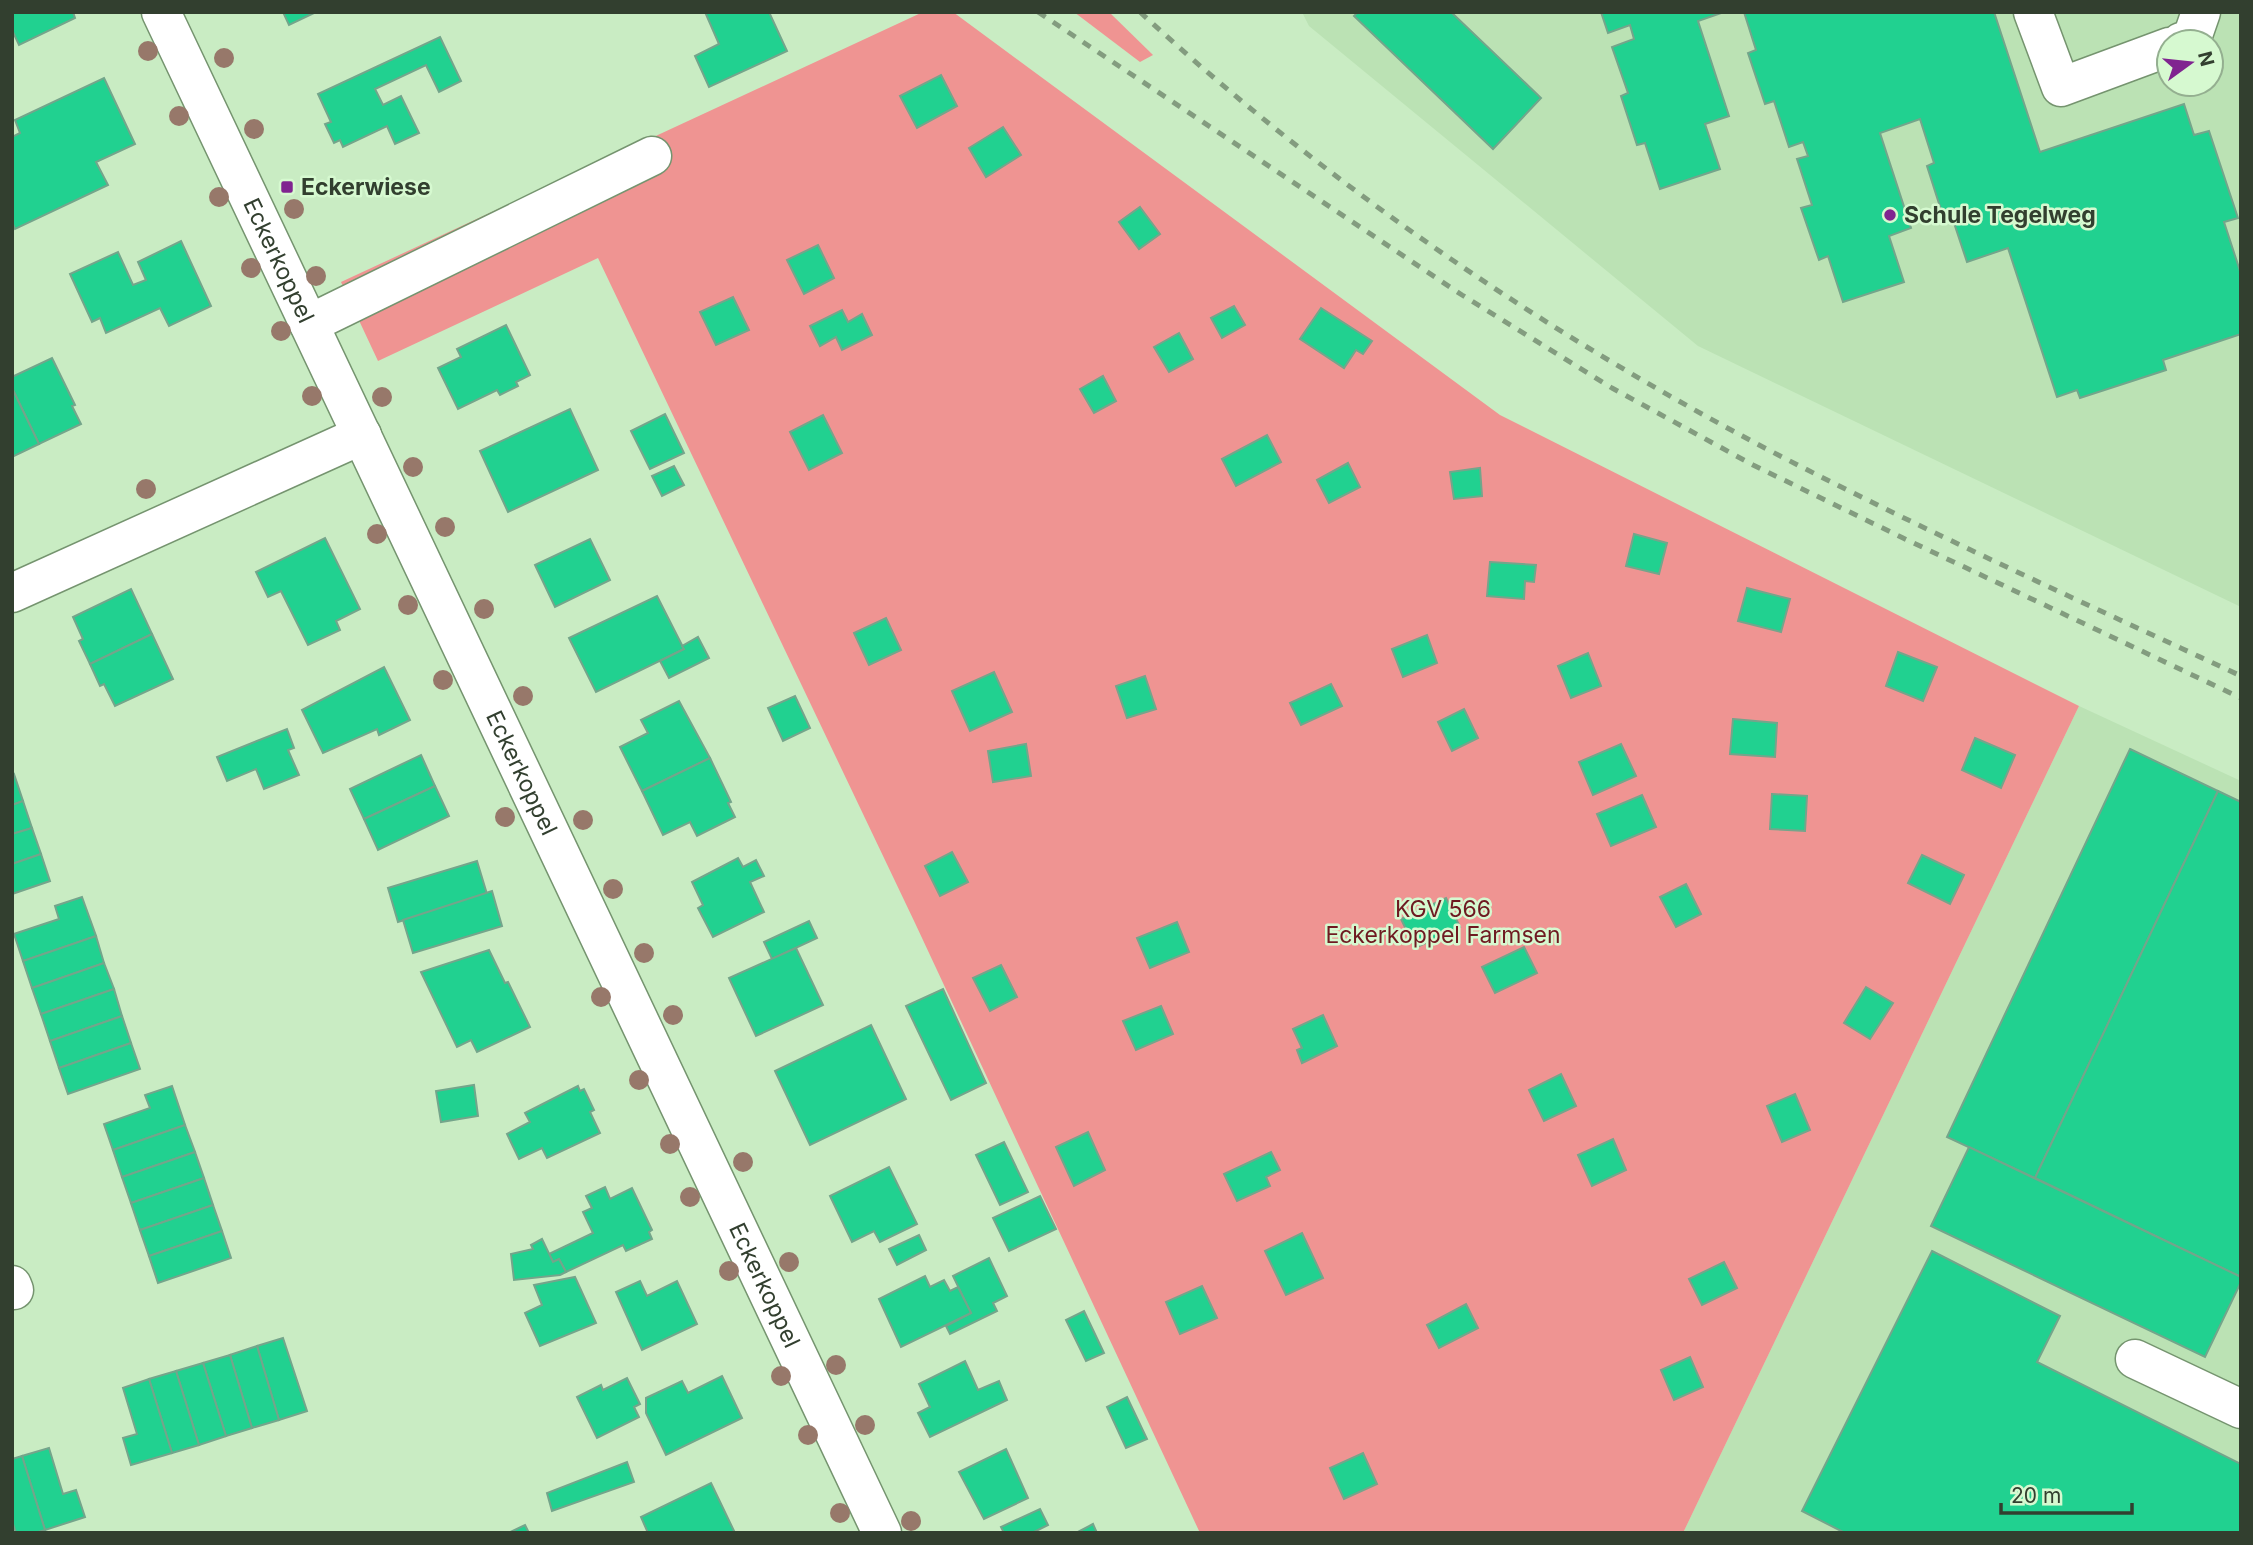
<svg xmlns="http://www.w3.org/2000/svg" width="2253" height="1545" font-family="Inter,sans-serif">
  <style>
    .built { fill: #bbe2b4; fill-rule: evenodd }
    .green { fill: #ef9492 }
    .building { fill: #21d190; stroke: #74a58b; stroke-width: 2 }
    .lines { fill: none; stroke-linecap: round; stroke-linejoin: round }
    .minor-casing { stroke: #75946f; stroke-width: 41 }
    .minor { stroke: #fff; stroke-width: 38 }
    .rail { stroke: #839c7f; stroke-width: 5; stroke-dasharray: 9 9; stroke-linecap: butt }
    .tree { fill: #97786a }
    .poi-dot { fill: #802490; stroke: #d6f9d0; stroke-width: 2.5 }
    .labels { text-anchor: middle; stroke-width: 5; stroke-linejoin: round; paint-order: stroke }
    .poi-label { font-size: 23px; font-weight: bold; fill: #323f2f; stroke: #d6f9d0; text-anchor: start }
    .street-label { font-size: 23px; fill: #323f2f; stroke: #d6f9d0 }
    .park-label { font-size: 23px; fill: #6e1a21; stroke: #d6f9d0 }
  </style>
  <rect width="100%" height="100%" fill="#c9ecc3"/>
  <g class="built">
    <path d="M1302 12H2241V607L1698 346 1309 26ZM2169 42H2211V84H2169Z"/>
    <path d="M2079 706 2241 781V1533H1683Z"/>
  </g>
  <g class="green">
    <path d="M923 12H953L1500 415 2079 706 1683 1533H1200L915 923 598 258 378 361 341 282Z"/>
    <path d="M1074 12H1109L1153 55 1140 62Z"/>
  </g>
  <g class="building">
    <path d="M12 12H73L75 18 19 45 12 30Z"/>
    <path d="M283 12H316L289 25Z"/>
    <path d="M705 12H769L787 51 709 87 695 56 719 44Z"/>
    <path d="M1358 12H1451L1541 98 1493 149 1354 16Z"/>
    <path d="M1601 12H1724L1698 21 1729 116 1705 124 1720 169 1660 189 1645 143 1637 145 1621 96 1628 93 1612 47 1634 39 1630 25 1608 33Z"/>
    <path d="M1744 12H1994L2040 152 2184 104 2194 135 2209 131 2238 218 2224 222 2241 274V334L2163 360 2166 370 2080 398 2077 390 2057 397 2008 248 1967 262 1951 214 1943 216 1927 166 1934 163 1920 119 1880 133 1911 228 1889 236 1904 282 1843 302 1828 256 1819 260 1801 208 1812 205 1797 159 1808 156 1803 142 1789 147 1774 101 1765 104 1748 53 1756 50Z"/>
    <path d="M440 37 461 81 439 92 426 65 375 89 383 105 401 96 419 133 395 144 387 126 343 147 340 140 334 143 325 124 331 122 318 94Z"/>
    <path d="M941 75 957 106 917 128 900 96Z"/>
    <path d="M104 78 135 144 96 162 108 185 15 229 12 222V137L20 133 15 120Z"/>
    <path d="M1003 127 1021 155 986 177 969 148Z"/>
    <path d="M1140 207 1160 234 1139 249 1119 222Z"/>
    <path d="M181 241 211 306 169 326 160 308 106 333 100 318 92 322 70 274 118 252 133 285 146 280 138 262Z"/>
    <path d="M818 245 834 278 804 294 787 260Z"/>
    <path d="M733 297 749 330 716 345 700 312Z"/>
    <path d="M1234 306 1245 325 1222 338 1211 318Z"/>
    <path d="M1321 308 1372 341 1363 354 1356 350 1344 368 1300 339Z"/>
    <path d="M842 310 848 322 862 314 872 335 842 350 836 337 820 346 810 326Z"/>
    <path d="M506 325 530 375 516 382 518 386 500 395 497 390 458 409 438 368 461 357 457 349Z"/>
    <path d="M1179 333 1193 359 1169 372 1154 347Z"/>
    <path d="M52 358 75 405 72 406 81 424 39 444 12 388V377Z"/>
    <path d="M1103 376 1116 401 1094 413 1080 389Z"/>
    <path d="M12 388 39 444 12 457Z"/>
    <path d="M570 409 598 470 508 512 480 451Z"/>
    <path d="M665 414 684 453 650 469 631 431Z"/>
    <path d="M823 415 842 453 809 470 790 432Z"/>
    <path d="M1267 435 1281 462 1236 486 1222 459Z"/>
    <path d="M1348 463 1360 487 1329 503 1317 480Z"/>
    <path d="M674 466 684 485 662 496 652 476Z"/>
    <path d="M1480 468 1482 496 1454 499 1450 472Z"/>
    <path d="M1634 534 1667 543 1659 574 1626 566Z"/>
    <path d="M325 538 360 609 336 621 340 630 308 645 281 591 268 597 256 572Z"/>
    <path d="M590 539 610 580 555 607 535 565Z"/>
    <path d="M1490 562 1536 565 1534 582 1525 581 1524 599 1487 596Z"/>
    <path d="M1747 588 1790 599 1781 632 1738 621Z"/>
    <path d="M131 589 152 634 90 664 79 641 83 639 73 617Z"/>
    <path d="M657 596 684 649 596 692 569 638Z"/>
    <path d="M886 618 901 650 869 665 854 633Z"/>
    <path d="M152 634 173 679 115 706 104 684 100 686 90 664Z"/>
    <path d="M1427 635 1437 663 1403 677 1392 649Z"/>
    <path d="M698 637 709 658 669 678 660 661 684 649 682 646Z"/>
    <path d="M1898 652 1937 667 1923 701 1886 686Z"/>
    <path d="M1588 653 1601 686 1571 698 1558 666Z"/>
    <path d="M384 667 410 720 379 735 377 729 323 753 302 710Z"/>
    <path d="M994 672 1012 712 970 731 952 691Z"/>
    <path d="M1145 676 1156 709 1127 718 1116 686Z"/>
    <path d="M1331 684 1342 706 1301 725 1290 703Z"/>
    <path d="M795 696 810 728 783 741 768 708Z"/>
    <path d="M679 701 710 758 642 791 620 747 648 733 641 720Z"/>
    <path d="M1464 709 1478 738 1452 751 1438 722Z"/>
    <path d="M1733 719 1777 723 1775 757 1730 754Z"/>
    <path d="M287 729 294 748 288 750 299 775 264 789 256 769 227 781 217 757Z"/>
    <path d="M1975 738 2015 755 2001 788 1962 770Z"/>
    <path d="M1026 744 1031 776 993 782 988 751Z"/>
    <path d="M1621 744 1636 776 1593 795 1579 762Z"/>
    <path d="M2130 749 2218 791 2035 1178 1947 1137Z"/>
    <path d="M421 755 435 786 364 819 350 789Z"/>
    <path d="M710 758 731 802 728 803 735 817 697 836 690 822 663 835 642 791Z"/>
    <path d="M14 774 23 801 12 805V775Z"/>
    <path d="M435 786 449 816 378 850 364 819Z"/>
    <path d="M2218 791 2241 802V1277L2035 1178Z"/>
    <path d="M1772 794 1807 796 1805 831 1770 829Z"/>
    <path d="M1642 795 1656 827 1611 846 1597 814Z"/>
    <path d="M23 801 32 828 12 834V805Z"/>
    <path d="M32 828 41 854 12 864V834Z"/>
    <path d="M952 852 968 882 940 896 925 866Z"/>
    <path d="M41 854 50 881 12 894V864Z"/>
    <path d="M1922 855 1964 875 1950 904 1908 883Z"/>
    <path d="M738 858 743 867 756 860 764 876 750 882 764 912 713 937 698 908 703 905 692 882Z"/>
    <path d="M477 861 487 894 398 922 388 888Z"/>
    <path d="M1686 884 1701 914 1676 927 1660 897Z"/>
    <path d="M492 891 502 926 413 953 403 920Z"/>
    <path d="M82 897 96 936 23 961 14 934 59 919 55 906Z"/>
    <path d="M1446 898 1460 927 1415 948 1401 919Z"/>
    <path d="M809 921 817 938 772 959 764 942Z"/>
    <path d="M1177 922 1189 952 1150 968 1137 938Z"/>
    <path d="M96 936 104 963 32 988 23 961Z"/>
    <path d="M1524 947 1537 973 1495 993 1482 967Z"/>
    <path d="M796 948 823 1005 756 1036 729 978Z"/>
    <path d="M489 950 505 983 508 982 530 1027 477 1052 471 1040 457 1047 421 972Z"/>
    <path d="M104 963 114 989 41 1014 32 988Z"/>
    <path d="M1001 965 1017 997 990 1011 973 978Z"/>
    <path d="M1866 987 1893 1003 1870 1039 1844 1023Z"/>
    <path d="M114 989 122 1016 50 1041 41 1014Z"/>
    <path d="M943 989 986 1083 951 1100 906 1006Z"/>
    <path d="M1161 1006 1173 1034 1136 1050 1123 1021Z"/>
    <path d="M1323 1015 1337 1046 1302 1063 1297 1050 1302 1048 1293 1029Z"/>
    <path d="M122 1016 131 1043 59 1068 50 1041Z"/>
    <path d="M871 1025 906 1099 810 1145 775 1071Z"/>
    <path d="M131 1043 140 1069 68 1094 59 1068Z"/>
    <path d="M1561 1074 1576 1106 1544 1121 1529 1090Z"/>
    <path d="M474 1085 478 1116 441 1122 436 1091Z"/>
    <path d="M172 1086 185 1125 113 1150 104 1124 150 1108 145 1095Z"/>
    <path d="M578 1086 580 1091 584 1089 594 1110 590 1112 600 1133 547 1158 542 1148 519 1159 507 1134 530 1122 525 1113Z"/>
    <path d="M1795 1094 1810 1130 1782 1142 1767 1106Z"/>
    <path d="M185 1125 195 1152 122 1177 113 1150Z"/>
    <path d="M1088 1132 1105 1170 1074 1186 1056 1147Z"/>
    <path d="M1613 1139 1626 1170 1592 1186 1578 1155Z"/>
    <path d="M1004 1142 1028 1192 1000 1205 976 1155Z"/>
    <path d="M1969 1147 2241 1277V1282L2205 1357 1931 1226Z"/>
    <path d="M195 1152 204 1178 131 1203 122 1177Z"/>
    <path d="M1271 1152 1280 1170 1266 1177 1270 1186 1237 1201 1224 1174Z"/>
    <path d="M889 1167 917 1224 880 1242 874 1231 852 1242 830 1196Z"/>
    <path d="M204 1178 213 1205 140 1230 131 1203Z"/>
    <path d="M605 1187 610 1199 632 1188 652 1230 649 1232 652 1239 626 1251 623 1245 566 1272 559 1259 553 1262 549 1254 593 1233 583 1212 592 1208 586 1196Z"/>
    <path d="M1040 1196 1056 1229 1009 1251 993 1218Z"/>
    <path d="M213 1205 222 1231 149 1256 140 1230Z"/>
    <path d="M222 1231 231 1258 158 1283 149 1256Z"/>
    <path d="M1302 1233 1323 1278 1286 1295 1265 1251Z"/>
    <path d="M919 1235 926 1250 897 1265 889 1249Z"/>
    <path d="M542 1239 553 1262 559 1259 566 1272 560 1275 514 1280 511 1254 533 1249 531 1245Z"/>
    <path d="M1932 1251 2060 1316 2037 1362 2241 1464V1533H1845L1802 1511Z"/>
    <path d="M989 1258 1007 1296 993 1303 997 1311 950 1334 946 1326 971 1313 953 1276Z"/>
    <path d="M1724 1262 1737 1288 1702 1305 1689 1279Z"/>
    <path d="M925 1276 930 1287 944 1280 950 1291 958 1287 971 1313 901 1347 879 1299Z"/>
    <path d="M575 1277 596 1323 540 1346 525 1313 542 1305 534 1285Z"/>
    <path d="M640 1281 647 1296 677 1281 697 1324 642 1350 616 1292Z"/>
    <path d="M1202 1286 1217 1318 1180 1334 1166 1302Z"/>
    <path d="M1466 1304 1478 1328 1439 1348 1427 1325Z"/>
    <path d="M1084 1311 1104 1353 1086 1361 1066 1320Z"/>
    <path d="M283 1338 307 1411 279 1420 257 1346Z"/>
    <path d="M257 1346 279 1420 252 1428 230 1355Z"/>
    <path d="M230 1355 252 1428 226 1436 203 1363Z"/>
    <path d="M1690 1357 1703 1387 1674 1400 1661 1370Z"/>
    <path d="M965 1361 978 1390 999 1381 1007 1400 930 1437 918 1413 930 1407 919 1384Z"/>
    <path d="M203 1363 226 1436 199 1445 176 1371Z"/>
    <path d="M176 1371 199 1445 172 1453 149 1379Z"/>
    <path d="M722 1376 742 1418 666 1455 646 1413V1398L682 1381 688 1393Z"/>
    <path d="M627 1378 640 1404 634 1407 639 1417 597 1438 577 1397 601 1385 603 1390Z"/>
    <path d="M149 1379 172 1453 131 1465 123 1438 137 1434 123 1388Z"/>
    <path d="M1127 1397 1147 1439 1126 1448 1107 1407Z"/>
    <path d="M49 1448 63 1494 76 1490 85 1517 45 1530 22 1456Z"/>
    <path d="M1006 1449 1028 1498 984 1519 959 1472Z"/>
    <path d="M1363 1453 1377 1484 1344 1499 1330 1468Z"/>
    <path d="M22 1456 45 1530 35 1533H16L12 1521V1459Z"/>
    <path d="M627 1462 634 1482 552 1511 547 1493Z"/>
    <path d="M711 1483 735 1533H648L641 1517Z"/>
    <path d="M1040 1509 1048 1525 1032 1533H1004L1001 1527Z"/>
    <path d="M1093 1524 1097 1533H1076Z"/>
    <path d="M525 1525 529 1533H508Z"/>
  </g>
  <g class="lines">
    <defs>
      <g id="minor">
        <path id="s1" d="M161 12 882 1533"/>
        <path d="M2033 12 2061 87 2169 47"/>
        <path d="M2181 42 2192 38 2201 12"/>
        <path d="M309 324 652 156"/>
        <path d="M12 593 362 435"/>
        <path d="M12 1285 14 1290"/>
        <path d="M2135 1359 2241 1409"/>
      </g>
    </defs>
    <use href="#minor" class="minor-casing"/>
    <use href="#minor" class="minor"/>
    <g class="rail">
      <path d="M1038 12 1462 295 1612 388 1753 465 1903 538 2241 698"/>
      <path d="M1140 12C1325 183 1538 328 1761 446 1918 528 2080 601 2241 676"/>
    </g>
  </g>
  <g class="tree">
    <circle cx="148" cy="51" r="10"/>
    <circle cx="224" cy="58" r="10"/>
    <circle cx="179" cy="116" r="10"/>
    <circle cx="254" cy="129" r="10"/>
    <circle cx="219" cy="197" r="10"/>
    <circle cx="294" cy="209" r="10"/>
    <circle cx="251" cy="268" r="10"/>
    <circle cx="316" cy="276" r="10"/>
    <circle cx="281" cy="331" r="10"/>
    <circle cx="312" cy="396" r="10"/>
    <circle cx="382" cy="397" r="10"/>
    <circle cx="413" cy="467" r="10"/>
    <circle cx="146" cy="489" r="10"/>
    <circle cx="445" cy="527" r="10"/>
    <circle cx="377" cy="534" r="10"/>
    <circle cx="408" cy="605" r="10"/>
    <circle cx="484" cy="609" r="10"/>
    <circle cx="443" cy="680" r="10"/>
    <circle cx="523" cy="696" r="10"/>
    <circle cx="505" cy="817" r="10"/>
    <circle cx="583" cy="820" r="10"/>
    <circle cx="613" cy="889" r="10"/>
    <circle cx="644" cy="953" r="10"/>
    <circle cx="601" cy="997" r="10"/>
    <circle cx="673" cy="1015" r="10"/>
    <circle cx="639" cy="1080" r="10"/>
    <circle cx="670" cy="1144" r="10"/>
    <circle cx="743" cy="1162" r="10"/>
    <circle cx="690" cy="1197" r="10"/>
    <circle cx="789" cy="1262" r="10"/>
    <circle cx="729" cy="1271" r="10"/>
    <circle cx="836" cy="1365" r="10"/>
    <circle cx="781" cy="1376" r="10"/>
    <circle cx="865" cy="1425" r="10"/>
    <circle cx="808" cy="1435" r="10"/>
    <circle cx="840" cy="1513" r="10"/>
    <circle cx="911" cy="1521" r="10"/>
  </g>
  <g class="poi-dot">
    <rect x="280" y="180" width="14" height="14" rx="3.5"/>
    <circle cx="1890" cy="215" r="7"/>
  </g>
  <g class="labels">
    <g class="poi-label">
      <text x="301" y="195">Eckerwiese</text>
      <text x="1904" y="223">Schule Tegelweg</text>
    </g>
    <g class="street-label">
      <text dy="8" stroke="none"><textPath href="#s1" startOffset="275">Eckerkoppel</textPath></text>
      <text dy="8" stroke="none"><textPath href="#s1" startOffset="842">Eckerkoppel</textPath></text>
      <text dy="8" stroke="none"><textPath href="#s1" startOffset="1409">Eckerkoppel</textPath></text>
    </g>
    <g class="park-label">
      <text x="1443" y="917">KGV 566<tspan x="1443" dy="26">Eckerkoppel Farmsen</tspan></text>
    </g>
  </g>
  <rect width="2253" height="1545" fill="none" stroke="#323f2f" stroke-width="28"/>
  <g transform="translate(2190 63) rotate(75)"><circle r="33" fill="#d6f9d0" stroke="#94af90" stroke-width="2"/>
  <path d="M0-5L12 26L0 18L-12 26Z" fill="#802490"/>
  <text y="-10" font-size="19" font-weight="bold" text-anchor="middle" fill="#323f2f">N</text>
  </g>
  <path d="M2001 1503v10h131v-10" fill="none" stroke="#323f2f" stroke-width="3.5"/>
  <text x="2011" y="1503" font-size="21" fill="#323f2f" stroke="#d6f9d0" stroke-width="5" paint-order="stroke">20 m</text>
</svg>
